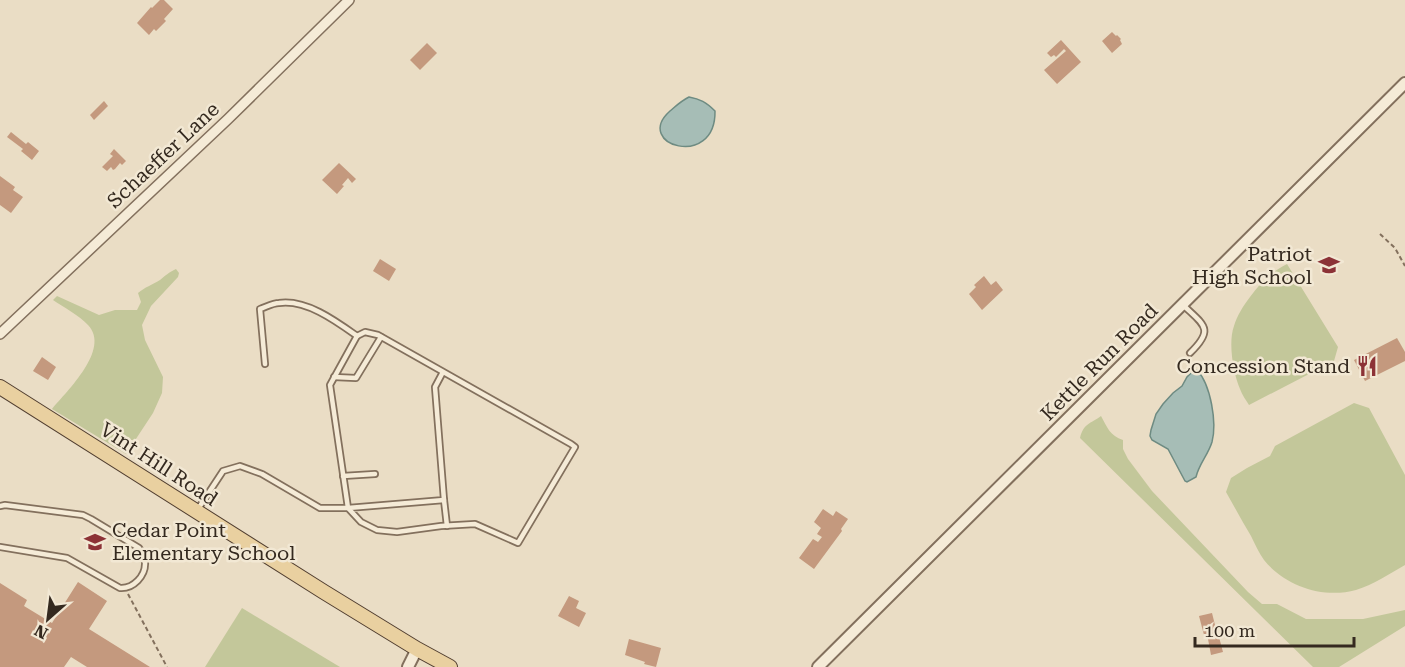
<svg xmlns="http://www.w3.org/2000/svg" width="1405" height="667" font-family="'Roboto Serif',serif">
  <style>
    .green { fill: #c3c79a }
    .water { fill: #a6bdb6; stroke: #6e8b82; stroke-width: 1.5 }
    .building { fill: #c4997e }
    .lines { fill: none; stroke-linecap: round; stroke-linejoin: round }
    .service-casing { stroke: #83705d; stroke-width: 8 }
    .minor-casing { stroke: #83705d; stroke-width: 12 }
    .tertiary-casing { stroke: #83705d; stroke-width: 14 }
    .primary-casing { stroke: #513e30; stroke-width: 16 }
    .path { stroke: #83705d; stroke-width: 2; stroke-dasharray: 4.5 3; stroke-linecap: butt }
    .service { stroke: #f5ebd7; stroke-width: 4.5 }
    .minor { stroke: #f5ebd7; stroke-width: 9 }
    .tertiary { stroke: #f5ebd7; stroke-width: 10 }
    .primary { stroke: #e9d0a0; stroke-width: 14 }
    .labels { text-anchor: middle; stroke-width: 5; stroke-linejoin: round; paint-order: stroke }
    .street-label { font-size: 20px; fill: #34291f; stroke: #f2e8d4 }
    .poi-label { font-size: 20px; fill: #34291f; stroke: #f2e8d4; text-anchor: end }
  </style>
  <rect width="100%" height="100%" fill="#eaddc5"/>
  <g class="green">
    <path d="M1287 264 1338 347 1334 361 1249 405C1246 400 1242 395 1240 389 1233 373 1228 342 1234 326 1237 316 1243 306 1250 297 1260 283 1271 272 1287 264Z"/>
    <path d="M176 269 179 273 178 277 151 306 142 325 145 340 163 377 162 393 153 413 126 454 52 409C67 391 111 349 88 325 80 316 63 307 53 300L57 296 99 315 115 310H137L141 302 138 293C145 287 152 285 160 280 165 276 169 272 176 269Z"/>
    <path d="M1354 403 1369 408 1405 475V565C1389 574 1373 585 1356 590 1323 599 1285 586 1264 560 1259 553 1255 544 1251 536 1242 521 1234 506 1226 492L1231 478 1247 468 1270 456 1275 446Z"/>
    <path d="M1101 416C1107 427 1110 436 1123 440V449L1128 459 1152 491 1248 592 1262 604H1277L1306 619H1363L1405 610V626L1339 667H1313L1080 438C1084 423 1090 424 1101 416Z"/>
    <path d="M242 608 340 667H205Z"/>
  </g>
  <g class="water">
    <path d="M689 97C700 99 706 102 715 111 716 170 632 145 670 111 677 105 681 101 689 97Z"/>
    <path d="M1194 370H1197C1211 385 1217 423 1212 442 1208 455 1199 464 1196 477L1187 482 1185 481 1168 449 1152 440 1150 436 1151 430 1156 414 1163 404 1173 393 1182 386 1187 377Z"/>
  </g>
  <g class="building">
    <path d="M160 0H164L173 9 164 19 166 21 156 31 154 29 149 35 137 23 151 7 152 8Z"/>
    <path d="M1112 32 1116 36 1117 35 1121 39 1120 40 1122 44 1112 53 1102 41Z"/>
    <path d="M1061 40 1081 62 1057 84 1044 70 1066 51 1064 49 1056 57 1054 55 1051 57 1047 53Z"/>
    <path d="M427 43 437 53 420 70 410 60Z"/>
    <path d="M104 101 108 106 94 120 90 115Z"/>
    <path d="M11 132 26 144 28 142 39 151 32 160 21 151 23 149 7 137Z"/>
    <path d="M114 149 126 161 122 165 120 163 115 169 113 170 111 167 107 171 102 167 113 156 110 154Z"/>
    <path d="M339 163 356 179 352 183 348 178 342 185 344 186 337 194 322 180Z"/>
    <path d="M0 176 15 187 13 190 23 197 11 213 0 205Z"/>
    <path d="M380 259 396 269 389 281 373 271Z"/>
    <path d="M984 276 991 285 996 281 1003 290 982 310 969 294 976 287 974 285Z"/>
    <path d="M1397 338 1405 352V361L1365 381 1354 360Z"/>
    <path d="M42 357 56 367 48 380 33 371Z"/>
    <path d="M823 509 833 516 836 511 848 519 841 529 842 531 814 569 799 558 813 539 818 542 822 537 817 534 821 528 814 522Z"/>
    <path d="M78 582 107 601 89 629 150 667H87L71 657 64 667H0V583L27 600 24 606 52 623Z"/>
    <path d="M569 596 579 601 576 608 586 613 579 627 558 616Z"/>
    <path d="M1212 613 1217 633 1204 635 1199 616Z"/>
    <path d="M1219 637 1223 652 1211 655 1208 639Z"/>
    <path d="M629 639 661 648 656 667 644 664 645 662 625 655Z"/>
  </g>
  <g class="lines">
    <defs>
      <g id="service">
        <path d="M1183 305C1204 325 1215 329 1190 353"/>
        <path d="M357 336 365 332 378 335 571 444 575 447 518 543 475 524 441 526 397 532 377 530 361 522 348 508 444 500 435 387 443 372"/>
        <path d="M334 377 356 378 381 337"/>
        <path d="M343 476 375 474"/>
        <path d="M444 500 447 526"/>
        <path d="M0 506 5 505 83 515 91 519 139 548C142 552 145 557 145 562 146 576 133 589 120 588L67 558 0 547"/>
        <path d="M198 509 223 471 240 466 262 474 320 508H348L330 385 357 336C336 321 306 299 279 303 273 303 266 307 260 309L265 364"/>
      </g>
      <path id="minor" d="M0 334 228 119 349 0"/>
      <g id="tertiary">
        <path d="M408 667 417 649"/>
        <path d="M818 667 1405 83"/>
      </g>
      <path id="primary" d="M0 387 324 592 417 649 450 667"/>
    </defs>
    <use href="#service" class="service-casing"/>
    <use href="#minor" class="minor-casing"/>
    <use href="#tertiary" class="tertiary-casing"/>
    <use href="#primary" class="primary-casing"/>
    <g class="path">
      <path d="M1380 234 1395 248 1405 266"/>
      <path d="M128 594 167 667"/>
    </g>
    <use href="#service" class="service"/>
    <use href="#minor" class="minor"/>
    <use href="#tertiary" class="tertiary"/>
    <use href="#primary" class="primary"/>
  </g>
  <defs>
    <symbol id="school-bare" viewBox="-9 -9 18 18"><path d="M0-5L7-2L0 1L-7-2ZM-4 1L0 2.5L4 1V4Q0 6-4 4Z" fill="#8c3236" stroke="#f2e8d4" stroke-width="2.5" paint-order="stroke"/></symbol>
    <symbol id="restaurant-bare" viewBox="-9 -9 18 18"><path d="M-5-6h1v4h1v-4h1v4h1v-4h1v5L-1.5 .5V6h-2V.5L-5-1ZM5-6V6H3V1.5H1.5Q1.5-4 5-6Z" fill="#8c3236" stroke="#f2e8d4" stroke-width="2.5" paint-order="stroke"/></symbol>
  </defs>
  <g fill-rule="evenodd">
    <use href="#school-bare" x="1314" y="250" width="30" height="30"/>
    <use href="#restaurant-bare" x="1352" y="351" width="30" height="30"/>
    <use href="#school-bare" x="80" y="527" width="30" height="30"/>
  </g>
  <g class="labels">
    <g class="street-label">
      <text transform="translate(163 155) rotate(-43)" y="7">Schaeffer Lane</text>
      <text transform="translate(1099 362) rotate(-45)" y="7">Kettle Run Road</text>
      <text transform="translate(159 464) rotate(33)" y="7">Vint Hill Road</text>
    </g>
    <g class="poi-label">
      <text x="1312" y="261">Patriot<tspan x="1312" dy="23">High School</tspan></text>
      <text x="1350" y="373">Concession Stand</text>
      <text x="112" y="537" text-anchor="start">Cedar Point<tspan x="112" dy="23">Elementary School</tspan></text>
    </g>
  </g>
  <g transform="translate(48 619) rotate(208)" stroke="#f2e8d4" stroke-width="4.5" paint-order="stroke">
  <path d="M0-4.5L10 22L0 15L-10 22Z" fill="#34291f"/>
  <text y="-9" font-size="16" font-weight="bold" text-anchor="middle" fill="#34291f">N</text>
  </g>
  <path d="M1195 637v9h159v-9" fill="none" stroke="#34291f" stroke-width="3"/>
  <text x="1204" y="637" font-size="18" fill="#34291f" stroke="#f2e8d4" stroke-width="4.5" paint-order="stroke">100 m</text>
</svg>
